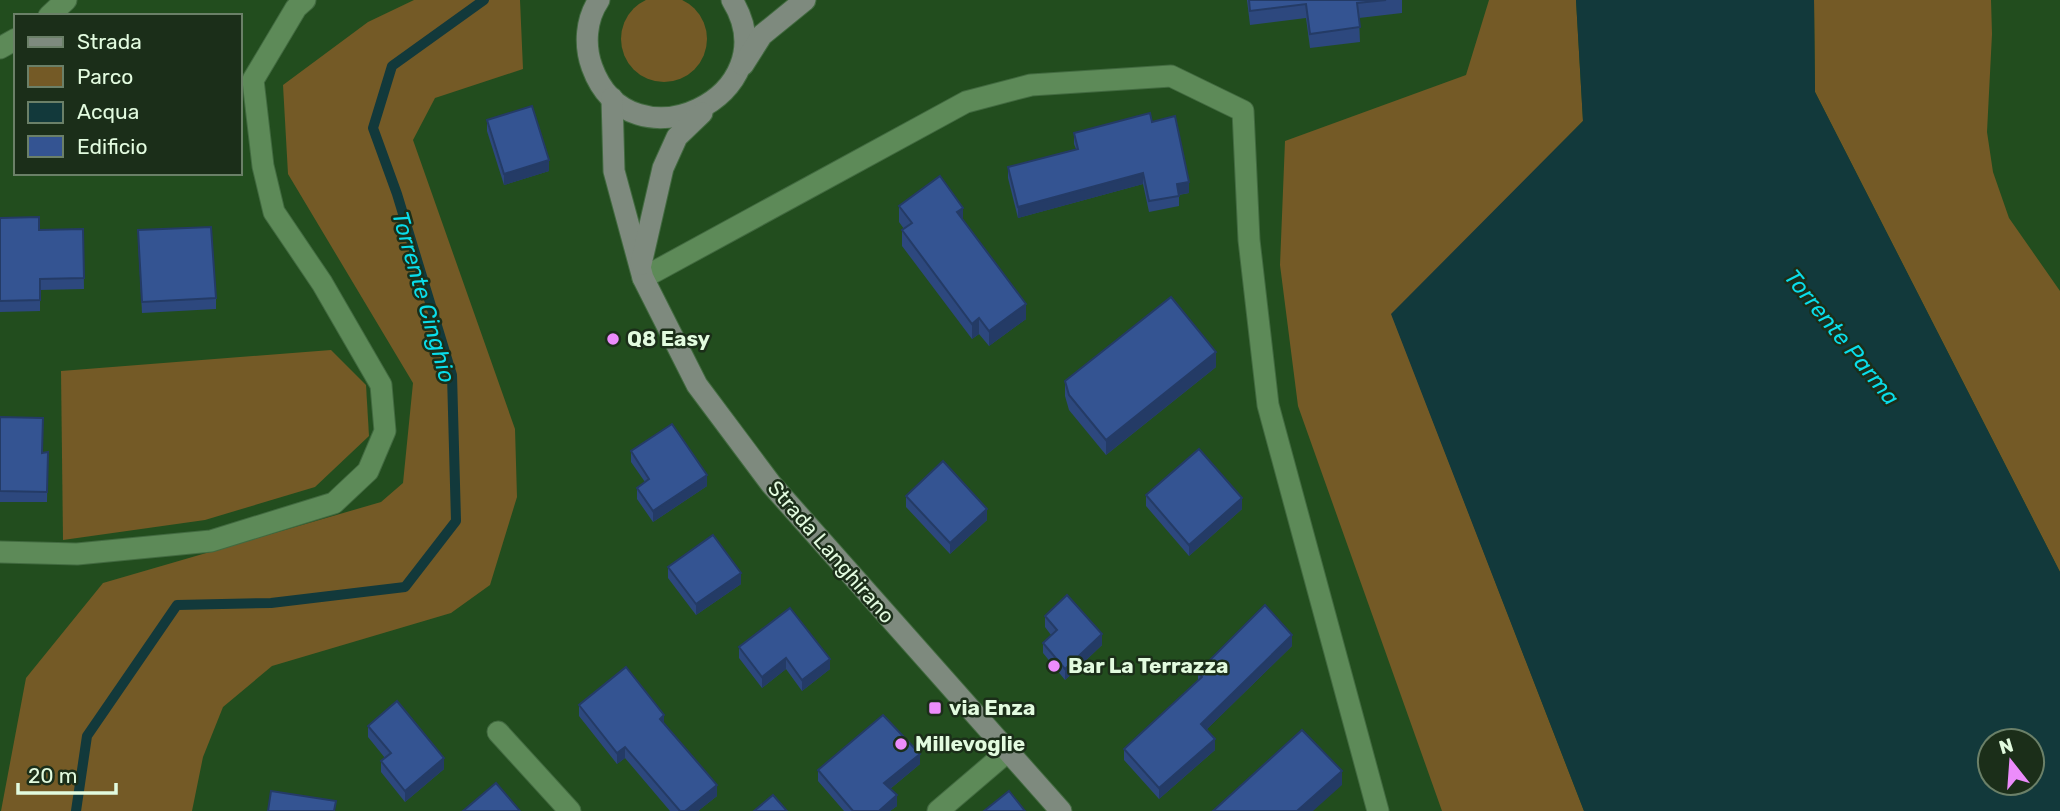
<svg xmlns="http://www.w3.org/2000/svg" width="2060" height="811" font-family="Rubik,sans-serif">
  <style>
    .green { fill: #745a26 }
    .water { fill: #12393b; fill-rule: evenodd }
    .lines { fill: none; stroke-linecap: round; stroke-linejoin: round }
    .stream { stroke: #12393b; stroke-width: 10 }
    .minor-casing { stroke: #426a40; stroke-width: 23 }
    .secondary-casing { stroke: #426a40; stroke-width: 23 }
    .minor { stroke: #5d8a58; stroke-width: 21 }
    .secondary { stroke: #7e8a7e; stroke-width: 21 }
    .wall { fill: #2d487e }
    .shaded-wall { fill: #243b66 }
    .building { fill: #345492; stroke: #243b66; stroke-width: 2 }
    .poi-dot { fill: #ec8cfb; stroke: #1b2e19; stroke-width: 2.5 }
    .labels { text-anchor: middle; stroke-width: 5; stroke-linejoin: round; paint-order: stroke }
    .poi-label { font-size: 21px; font-weight: bold; fill: #e2fbdf; stroke: #1b2e19; text-anchor: start }
    .street-label { font-size: 21px; fill: #e2fbdf; stroke: #1b2e19 }
    .water-label { font-size: 23px; font-style: italic; fill: #0addea; stroke: #1b2e19 }
  </style>
  <rect width="100%" height="100%" fill="#224d1e"/>
  <g class="green">
    <circle cx="664" cy="39" r="43"/>
    <path d="M414 0H520L523 69 435 98 413 140 515 429 517 497 490 585 451 613 272 666 223 707 203 757 192 811H1L26 678 103 583 381 502 403 483 413 383 288 174 283 85 368 22Z"/>
    <path d="M1489 0H1576L1583 121 1392 315 1584 811H1442L1298 406 1280 265 1285 141 1466 75Z"/>
    <path d="M1814 0H1991L1992 34 1987 132 1993 172 2009 218 2060 291V572L1815 92Z"/>
    <path d="M331 350 366 385 369 436 315 487 205 520 63 540 61 371Z"/>
  </g>
  <path class="water" d="M1576 0H1814L1815 92 2060 572V811H1584L1391 314 1583 121ZM1990 741H2032V783H1990Z"/>
  <g class="lines">
    <path class="stream" d="M76 811 87 736 177 605 271 603 405 587 456 521 452 375 397 194 373 128 392 66 484 0"/>
    <defs>
      <g id="minor">
        <path d="M49 16 66 0"/>
        <path d="M0 48 16 39"/>
        <path d="M643 278 966 102 1031 85 1171 76 1243 111 1249 240 1268 405 1378 811"/>
        <path d="M0 552 77 554 211 541 334 503 368 471 385 431 381 385 322 283 274 212 263 166 253 80 296 8 305 0"/>
        <path d="M498 732 570 811"/>
        <path d="M938 811 1007 752"/>
      </g>
      <g id="secondary">
        <path d="M599 0C586 19 584 45 592 67 630 172 791 96 732 0"/>
        <path d="M743 65 762 35 805 0"/>
        <path d="M612 98 614 171 643 278 697 385 771 484 1061 811"/>
        <path d="M641 264 663 168 677 137 702 113"/>
      </g>
    </defs>
    <use href="#minor" class="minor-casing"/>
    <use href="#secondary" class="secondary-casing"/>
    <use href="#minor" class="minor"/>
    <use href="#secondary" class="secondary"/>
  </g>
  <g class="wall">
    <path d="M1247 0H1402V13L1359 18 1360 42 1310 48 1306 18 1250 25Z"/>
    <path d="M487 120 549 171 504 185 487 131Z"/>
    <path d="M1152 122 1189 193 1179 195V206L1149 212 1143 184 1018 218 1008 178V167L1076 149 1074 144V133Z"/>
    <path d="M899 206 963 220 1026 319 989 346 979 334 972 339 902 246V230L904 229 899 222Z"/>
    <path d="M0 218 39 230 83 229 84 289 40 290V311L0 312Z"/>
    <path d="M138 241 216 298V309L142 313Z"/>
    <path d="M1216 367 1106 455 1069 410 1065 396V381Z"/>
    <path d="M0 417 42 453 48 452 47 502H0Z"/>
    <path d="M631 451 707 486 653 522 637 499V488L645 482 631 462Z"/>
    <path d="M1146 495 1242 509 1189 556 1146 506Z"/>
    <path d="M906 496 987 520 950 554 906 507Z"/>
    <path d="M668 567 741 584 696 615 668 578Z"/>
    <path d="M1045 616 1102 645 1065 680 1043 653V643L1051 635 1045 627Z"/>
    <path d="M1292 646 1207 729 1215 750 1159 799 1124 760V749L1198 681V672Z"/>
    <path d="M739 647 830 669 802 691 786 669 762 688 739 658Z"/>
    <path d="M579 705 664 724 717 796 698 811H670L625 758 617 764 579 716Z"/>
    <path d="M368 726 444 769 405 802 381 772V761L385 758 368 737Z"/>
    <path d="M920 764 890 789 897 806 890 811H844L818 781V770Z"/>
  </g>
  <g class="shaded-wall">
    <path d="M549 160V171L504 185V174Z"/>
    <path d="M1143 173V184L1018 218V207Z"/>
    <path d="M1189 182V193L1177 195V184Z"/>
    <path d="M963 208V223L957 212Z"/>
    <path d="M1026 304V319L989 346V331Z"/>
    <path d="M979 318V334L972 339V324Z"/>
    <path d="M1216 352V367L1106 455V440Z"/>
    <path d="M707 475V486L653 522V511Z"/>
    <path d="M1242 498V509L1189 556V545Z"/>
    <path d="M987 509V520L950 554V543Z"/>
    <path d="M741 573V584L696 615V604Z"/>
    <path d="M1102 634V645L1065 680V669Z"/>
    <path d="M1292 635V646L1201 735V724Z"/>
    <path d="M786 658V669L762 688V677Z"/>
    <path d="M830 659V669L802 691V680Z"/>
    <path d="M664 715V726L660 719Z"/>
    <path d="M1215 739V750L1159 799V788Z"/>
    <path d="M625 747V758L617 764V753Z"/>
    <path d="M920 754V764L884 794V783Z"/>
    <path d="M444 758V769L405 802V791Z"/>
    <path d="M1342 771V785L1313 811H1297Z"/>
    <path d="M717 785V796L698 811H685Z"/>
    <path d="M897 795V806L890 811H879Z"/>
  </g>
  <g class="building">
    <path d="M1249 0H1386L1357 3 1360 27 1310 34 1306 4 1250 11Z"/>
    <path d="M532 106 549 160 504 174 487 120Z"/>
    <path d="M1150 113 1152 122 1175 116 1189 182 1177 184 1179 196 1149 201 1143 173 1018 207 1008 167 1078 149 1074 133Z"/>
    <path d="M940 176 963 208 957 212 1026 304 989 331 979 318 972 324 902 230 912 223 899 206Z"/>
    <path d="M39 217V230L83 229 84 278 40 279V300L0 301V218Z"/>
    <path d="M211 227 216 298 142 302 138 230Z"/>
    <path d="M1171 297 1216 352 1106 440 1069 395 1065 381Z"/>
    <path d="M0 417 43 418 42 453 48 452 47 492 0 491Z"/>
    <path d="M672 424 707 475 653 511 637 488 649 479 631 451Z"/>
    <path d="M1199 449 1242 498 1189 545 1146 495Z"/>
    <path d="M943 461 987 509 950 543 906 496Z"/>
    <path d="M713 535 741 573 696 604 668 567Z"/>
    <path d="M1067 595 1102 634 1065 669 1043 643 1057 630 1045 616Z"/>
    <path d="M1265 605 1292 635 1201 724 1215 739 1159 788 1124 749 1202 677 1198 672Z"/>
    <path d="M790 608 830 659 802 680 786 658 762 677 739 647Z"/>
    <path d="M626 667 664 715 660 719 717 785 685 811H680L625 747 617 753 579 705Z"/>
    <path d="M397 701 444 758 405 791 381 761 391 753 368 726Z"/>
    <path d="M883 715 920 754 884 783 897 795 879 811H853L818 770Z"/>
    <path d="M1302 730 1342 771 1297 811H1213Z"/>
    <path d="M496 783 520 811H463Z"/>
    <path d="M271 791 336 801 334 811H268Z"/>
    <path d="M1009 791 1025 811H984Z"/>
    <path d="M773 795 787 811H754Z"/>
  </g>
  <g class="poi-dot">
    <circle cx="613" cy="339" r="7"/>
    <circle cx="1054" cy="666" r="7"/>
    <rect x="928" y="701" width="14" height="14" rx="3.5"/>
    <circle cx="901" cy="744" r="7"/>
  </g>
  <g class="labels">
    <g class="poi-label">
      <text x="627" y="346">Q8 Easy</text>
      <text x="1068" y="673">Bar La Terrazza</text>
      <text x="949" y="715">via Enza</text>
      <text x="915" y="751">Millevoglie</text>
    </g>
    <g class="street-label">
      <text transform="translate(831 552) rotate(49)" y="7">Strada Langhirano</text>
    </g>
    <g class="water-label">
      <text transform="translate(424 297) rotate(74)" y="8">Torrente Cinghio</text>
      <text transform="translate(1842 337) rotate(51)" y="8">Torrente Parma</text>
    </g>
  </g>
  <rect x="14" y="14" width="228" height="161" fill="#1b2e19" stroke="#6b8068" stroke-width="2"/>
  <rect x="28" y="37" width="35" height="10" fill="#7e8a7e" stroke="#6b8068" stroke-width="2"/>
  <text x="77" y="49" font-size="21" fill="#e2fbdf">Strada</text>
  <rect x="28" y="66" width="35" height="21" fill="#745a26" stroke="#6b8068" stroke-width="2"/>
  <text x="77" y="84" font-size="21" fill="#e2fbdf">Parco</text>
  <rect x="28" y="102" width="35" height="21" fill="#12393b" stroke="#6b8068" stroke-width="2"/>
  <text x="77" y="119" font-size="21" fill="#e2fbdf">Acqua</text>
  <rect x="28" y="136" width="35" height="21" fill="#345492" stroke="#6b8068" stroke-width="2"/>
  <text x="77" y="154" font-size="21" fill="#e2fbdf">Edificio</text>
  <g transform="translate(2011 762) rotate(343)"><circle r="33" fill="#1b2e19" stroke="#6b8068" stroke-width="2"/>
  <path d="M0-5L12 26L0 18L-12 26Z" fill="#ec8cfb"/>
  <text y="-10" font-size="19" font-weight="bold" text-anchor="middle" fill="#e2fbdf">N</text>
  </g>
  <path d="M18 783v10h98v-10" fill="none" stroke="#e2fbdf" stroke-width="3.5"/>
  <text x="28" y="783" font-size="21" fill="#e2fbdf" stroke="#1b2e19" stroke-width="5" paint-order="stroke">20 m</text>
</svg>
